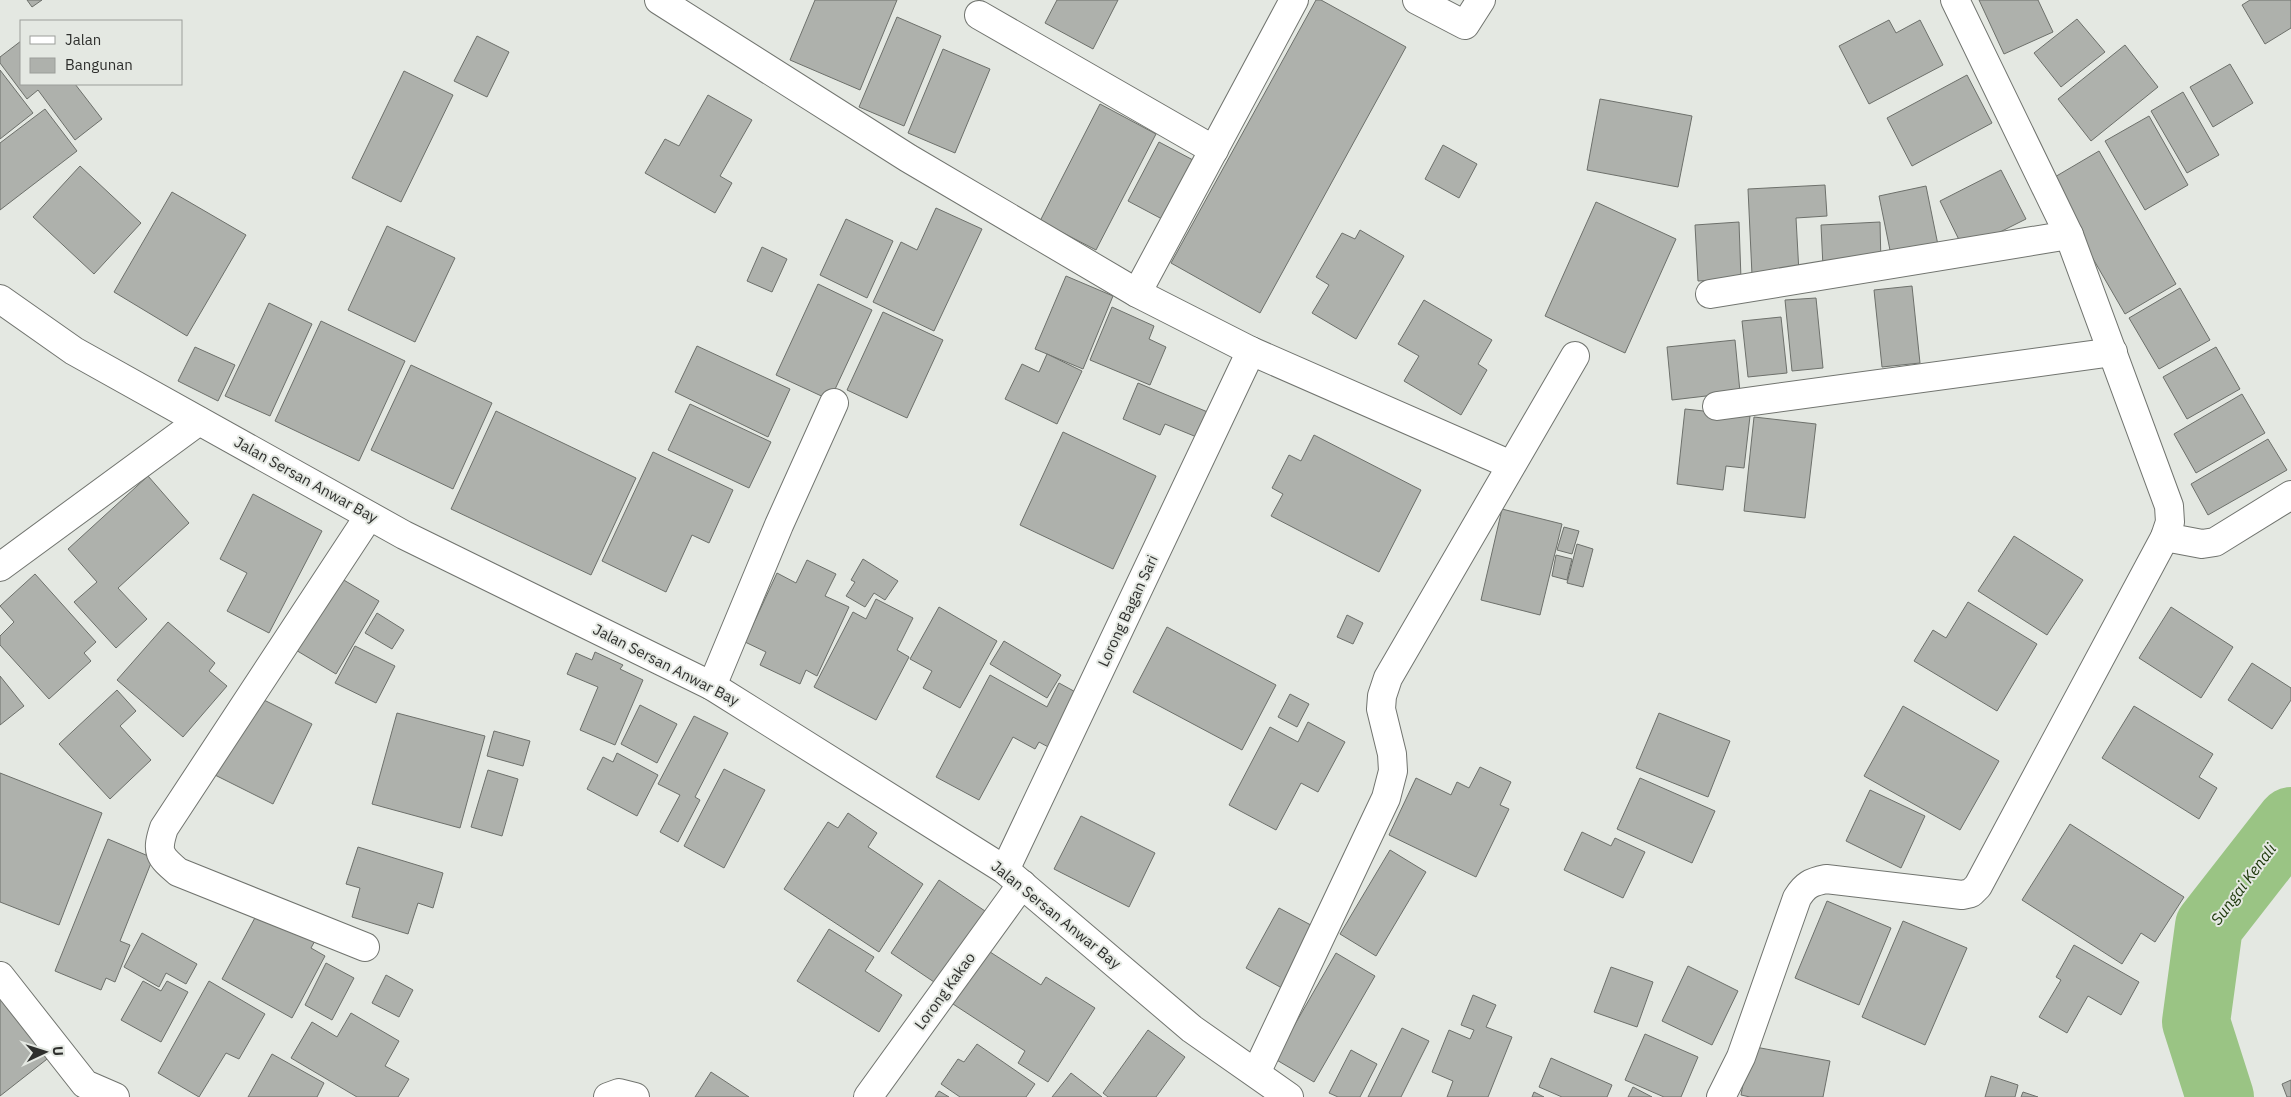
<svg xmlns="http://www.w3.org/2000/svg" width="2291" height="1097" font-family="'IBM Plex Sans',sans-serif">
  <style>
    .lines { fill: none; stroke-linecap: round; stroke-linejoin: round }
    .river { stroke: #9ac484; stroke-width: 68 }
    .building { fill: #aeb1ac; stroke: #6d706b }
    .minor-casing { stroke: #71746f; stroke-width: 30 }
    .secondary-casing { stroke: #71746f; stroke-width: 30 }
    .minor { stroke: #fff; stroke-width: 28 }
    .secondary { stroke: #fff; stroke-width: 28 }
    .labels { text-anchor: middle; stroke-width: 4; stroke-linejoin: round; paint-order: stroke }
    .street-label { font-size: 15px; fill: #2e2f2d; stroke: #e4e8e2 }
    .water-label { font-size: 16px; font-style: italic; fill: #1b3608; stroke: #e4e8e2 }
  </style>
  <rect width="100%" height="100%" fill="#e4e8e2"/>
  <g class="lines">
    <path class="river" d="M2220 1097 2196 1022 2209 926 2291 821"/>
  </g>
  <g class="building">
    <path d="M27 0H42L32 7Z"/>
    <path d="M815 0H897L860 90 790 60Z"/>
    <path d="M1057 0H1118L1093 49 1045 23Z"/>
    <path d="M1316 0H1321L1406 47 1260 313 1171 263Z"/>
    <path d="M1979 0H2038L2053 32 2004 54Z"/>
    <path d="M2250 0H2291V28L2265 44 2242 5Z"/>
    <path d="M897 17 941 36 904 126 859 107Z"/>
    <path d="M2077 19 2105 52 2061 87 2034 53Z"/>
    <path d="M1889 20 1896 33 1920 20 1943 65 1869 104 1839 46Z"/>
    <path d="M477 36 509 52 487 97 454 81Z"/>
    <path d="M21 41V84H75L102 119 75 140 38 90 27 99 0 63V57Z"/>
    <path d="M2125 45 2158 87 2091 141 2058 99Z"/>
    <path d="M943 49 990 69 955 153 908 133Z"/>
    <path d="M2230 64 2253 103 2213 127 2190 87Z"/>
    <path d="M0 70 33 113 0 139Z"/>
    <path d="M404 71 453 95 401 202 352 178Z"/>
    <path d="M1967 75 1992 123 1912 166 1887 118Z"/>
    <path d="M2183 92 2219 155 2187 173 2151 111Z"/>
    <path d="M708 95 752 120 720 176 732 183 715 213 645 173 665 139 679 146Z"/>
    <path d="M1600 99 1692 116 1678 187 1587 170Z"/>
    <path d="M1100 104 1156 134 1096 250 1040 221Z"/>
    <path d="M45 109 77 151 0 210V143Z"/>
    <path d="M2149 116 2188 185 2145 210 2105 141Z"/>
    <path d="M1159 142 1193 160 1162 219 1128 201Z"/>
    <path d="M1443 145 1477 164 1459 198 1425 179Z"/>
    <path d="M2099 151 2176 284 2125 314 2048 181Z"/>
    <path d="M80 166 141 223 94 274 33 217Z"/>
    <path d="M2001 170 2026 219 1964 250 1940 201Z"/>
    <path d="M1825 185 1827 216 1796 218 1799 273 1752 275 1748 189Z"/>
    <path d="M1926 186 1939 250 1892 260 1879 196Z"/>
    <path d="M172 192 246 235 187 336 114 292Z"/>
    <path d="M1596 202 1676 239 1625 353 1545 316Z"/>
    <path d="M936 208 982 229 934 331 873 302 901 242 917 250Z"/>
    <path d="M846 219 893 241 867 298 820 275Z"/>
    <path d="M1739 222 1741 279 1698 281 1695 225Z"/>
    <path d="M1880 222 1881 264 1823 267 1821 225Z"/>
    <path d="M387 226 455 258 415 342 348 310Z"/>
    <path d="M1360 230 1404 256 1356 339 1312 313 1329 285 1316 277 1342 233 1355 239Z"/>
    <path d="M762 247 787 259 772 292 747 281Z"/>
    <path d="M1066 276 1113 296 1083 369 1035 349Z"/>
    <path d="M818 284 872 310 830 400 776 375Z"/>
    <path d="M1912 286 1920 363 1882 367 1874 290Z"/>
    <path d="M2180 288 2210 340 2159 369 2129 318Z"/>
    <path d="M1816 298 1823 368 1792 371 1785 300Z"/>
    <path d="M1424 300 1492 340 1478 364 1487 370 1461 415 1404 381 1419 356 1398 344Z"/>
    <path d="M269 303 312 324 270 416 225 396Z"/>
    <path d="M1112 307 1154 326 1149 339 1166 347 1150 385 1090 360Z"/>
    <path d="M883 312 943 340 907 418 847 390Z"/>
    <path d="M1781 317 1787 373 1748 377 1742 321Z"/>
    <path d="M321 321 405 361 359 461 275 421Z"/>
    <path d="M1735 340 1740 392 1672 400 1667 347Z"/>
    <path d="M697 346 790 389 768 437 675 392Z"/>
    <path d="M195 347 235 365 218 401 178 381Z"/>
    <path d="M2216 347 2240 389 2187 419 2163 377Z"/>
    <path d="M1047 354 1082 371 1057 424 1005 399 1022 364 1039 372Z"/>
    <path d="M411 365 492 403 453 489 371 450Z"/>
    <path d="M1138 383 1210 413 1199 438 1165 424 1160 435 1123 419Z"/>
    <path d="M2242 394 2265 433 2196 473 2174 434Z"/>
    <path d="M690 404 771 442 749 488 668 450Z"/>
    <path d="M1685 409 1750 416 1744 468 1726 466 1723 490 1677 484Z"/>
    <path d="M496 411 636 478 591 575 451 509Z"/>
    <path d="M1754 417 1816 424 1805 518 1744 511Z"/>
    <path d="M1063 432 1156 476 1113 569 1020 525Z"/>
    <path d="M1314 435 1421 490 1379 572 1271 516 1283 494 1272 488 1289 455 1301 461Z"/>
    <path d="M2268 439 2287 470 2208 515 2191 484Z"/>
    <path d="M653 452 733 490 709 543 692 535 666 592 602 561Z"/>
    <path d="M148 476 189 523 118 588 147 619 116 648 74 602 97 582 68 549Z"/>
    <path d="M253 494 322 531 269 633 227 611 247 573 220 559Z"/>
    <path d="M1502 509 1562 524 1540 615 1481 600Z"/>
    <path d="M1564 527 1579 531 1572 554 1557 550Z"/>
    <path d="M2014 536 2083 580 2047 635 1978 591Z"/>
    <path d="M1577 544 1593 549 1583 587 1567 583Z"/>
    <path d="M1556 555 1572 559 1567 580 1552 576Z"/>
    <path d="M863 559 898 581 885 600 874 593 865 607 846 596 855 582 851 580Z"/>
    <path d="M807 560 836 574 825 596 849 607 817 676 806 670 800 684 760 665 766 652 745 642 777 573 796 583Z"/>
    <path d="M332 573 379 601 336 674 289 646Z"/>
    <path d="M35 574 96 642 84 653 91 661 49 699 0 645V636L14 622 0 606Z"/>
    <path d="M876 599 913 618 897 650 909 657 876 720 814 687 853 612 866 619Z"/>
    <path d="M1968 602 2037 644 1997 711 1914 661 1933 630 1946 638Z"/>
    <path d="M939 607 997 641 960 708 923 688 932 671 910 659Z"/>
    <path d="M2171 607 2233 647 2201 698 2139 658Z"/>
    <path d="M377 613 404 630 392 649 365 633Z"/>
    <path d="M1347 615 1363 623 1353 644 1337 637Z"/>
    <path d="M168 622 215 663 209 671 227 686 183 737 117 680Z"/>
    <path d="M1167 627 1276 685 1242 750 1133 692Z"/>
    <path d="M1004 641 1061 675 1047 698 990 664Z"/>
    <path d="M355 646 395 666 376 703 335 683Z"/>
    <path d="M595 652 623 665 620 669 643 680 615 745 580 730 598 687 567 674 576 653 592 660Z"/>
    <path d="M2252 663 2291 688V700L2272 729 2228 700Z"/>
    <path d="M990 675 1047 707 1059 683 1081 695 1052 749 1039 742 1035 749 1013 737 979 800 936 777Z"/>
    <path d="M0 676 24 706 0 725Z"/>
    <path d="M117 690 136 711 120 726 151 760 110 799 59 744Z"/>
    <path d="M1290 694 1309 704 1297 727 1278 717Z"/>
    <path d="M254 695 312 724 273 804 215 775Z"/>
    <path d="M640 705 677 724 657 763 621 744Z"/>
    <path d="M1903 706 1999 761 1960 830 1864 776Z"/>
    <path d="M2134 706 2213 754 2199 777 2217 788 2199 819 2102 758Z"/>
    <path d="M397 713 485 736 460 828 372 804Z"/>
    <path d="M1659 713 1730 741 1708 797 1636 768Z"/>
    <path d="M694 716 728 733 695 797 700 800 678 842 660 832 680 795 658 784Z"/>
    <path d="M1308 722 1345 742 1318 792 1301 783 1276 830 1229 805 1270 727 1298 742Z"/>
    <path d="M494 731 530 741 523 766 487 756Z"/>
    <path d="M617 753 658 775 637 816 587 789 603 757 613 762Z"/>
    <path d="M1480 767 1511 782 1500 805 1509 809 1476 877 1389 835 1416 778 1451 795 1457 782 1469 788Z"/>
    <path d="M724 769 765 790 724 868 684 846Z"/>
    <path d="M488 770 518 779 502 836 471 827Z"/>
    <path d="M0 773 102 813 59 925 0 902Z"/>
    <path d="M1640 778 1715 811 1692 863 1617 829Z"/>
    <path d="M1870 790 1925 816 1901 868 1846 841Z"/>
    <path d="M848 813 877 833 868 847 923 884 879 952 784 889 828 822 838 828Z"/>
    <path d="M1081 816 1155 853 1129 907 1054 869Z"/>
    <path d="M2070 824 2184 897 2155 942 2141 933 2122 964 2022 900Z"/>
    <path d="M1582 832 1611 846 1615 838 1645 852 1623 898 1564 870Z"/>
    <path d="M108 839 153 858 120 941 130 945 115 982 106 978 101 990 55 971Z"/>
    <path d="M358 847 443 873 433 908 418 903 408 934 352 917 360 888 346 884Z"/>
    <path d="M1390 850 1426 872 1376 956 1340 934Z"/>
    <path d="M939 880 985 911 937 984 891 953Z"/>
    <path d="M1827 901 1891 928 1859 1005 1795 978Z"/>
    <path d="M1279 908 1322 931 1289 992 1246 968Z"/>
    <path d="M257 914 317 937 311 948 325 956 292 1018 222 979Z"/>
    <path d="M1903 921 1967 948 1925 1045 1862 1017Z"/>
    <path d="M829 929 874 957 865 971 902 995 879 1032 797 981Z"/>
    <path d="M142 933 197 964 186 984 166 973 159 987 124 967Z"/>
    <path d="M2074 945 2139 982 2121 1015 2088 996 2067 1033 2039 1017 2061 980 2056 977Z"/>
    <path d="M987 950 1041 985 1046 977 1095 1008 1048 1082 1018 1063 1025 1051 953 1004Z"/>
    <path d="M1336 953 1375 976 1314 1082 1275 1059Z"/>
    <path d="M326 963 354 978 332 1020 305 1005Z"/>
    <path d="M1688 966 1738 991 1712 1045 1662 1021Z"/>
    <path d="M1611 967 1653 982 1637 1027 1594 1012Z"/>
    <path d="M386 975 413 990 399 1017 372 1003Z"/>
    <path d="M143 981 161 991 167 981 188 992 161 1042 121 1020Z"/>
    <path d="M209 981 265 1014 239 1059 226 1053 199 1097 158 1073Z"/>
    <path d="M0 991 51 1056 0 1096Z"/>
    <path d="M1473 995 1496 1005 1486 1027 1512 1037 1488 1097H1447L1453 1081 1432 1072 1449 1030 1470 1039 1474 1030 1461 1025Z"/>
    <path d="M351 1013 399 1041 385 1066 409 1079 398 1097H357L291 1058 312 1022 337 1037Z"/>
    <path d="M1402 1028 1429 1041 1401 1097H1368Z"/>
    <path d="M1148 1030 1185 1057 1156 1097H1108L1103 1093Z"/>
    <path d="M1645 1034 1698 1057 1681 1097H1664L1625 1080Z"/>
    <path d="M977 1044 1035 1084 1026 1097H960L941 1084 958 1059 964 1062Z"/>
    <path d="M1750 1046 1830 1061 1823 1097H1750L1741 1095Z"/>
    <path d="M1351 1050 1377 1064 1360 1097H1338L1329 1093Z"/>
    <path d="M272 1054 324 1083 317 1097H248Z"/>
    <path d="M1551 1058 1612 1085 1607 1097H1562L1539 1087Z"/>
    <path d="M711 1072 749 1097H695Z"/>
    <path d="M1071 1073 1102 1097H1052Z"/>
    <path d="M1991 1076 2018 1085 2015 1097H1985Z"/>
    <path d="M2291 1080V1097H2287L2282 1084Z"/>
    <path d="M1633 1087 1652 1097H1628Z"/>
    <path d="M939 1091 949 1097H935Z"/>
    <path d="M1534 1092 1544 1097H1532Z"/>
    <path d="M2023 1092 2038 1097H2021Z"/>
  </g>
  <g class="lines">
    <defs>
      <g id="minor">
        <path d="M659 0 908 158 1137 293 1251 351 1511 465"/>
        <path d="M1417 0 1465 25 1481 0"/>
        <path d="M979 15 1214 150"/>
        <path d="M1137 293 1294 0"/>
        <path d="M1710 294 2069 235"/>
        <path d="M1717 406 2113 352"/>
        <path d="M2165 537 2202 544 2215 542 2291 495"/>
        <path d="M0 567 199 421"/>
        <path d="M712 686 779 525 834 403"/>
        <path d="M1005 870 1251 351"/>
        <path d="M365 947 178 872C159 856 156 852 164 828L369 516"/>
        <path d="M0 976 85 1084 115 1097"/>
        <path d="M1256 1073 1386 798 1393 771 1392 754 1381 709 1382 696 1388 678 1575 356"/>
        <path d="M608 1097 619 1093 635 1097"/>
        <path d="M868 1097 1022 884"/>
        <path d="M1721 1097 1741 1057 1797 898C1805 885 1811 882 1826 879L1962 895 1971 893 1978 886 2165 537 2170 522 2169 506 2069 235 1955 0"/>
      </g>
      <path id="secondary" d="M0 299 74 351 404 535 712 686 1005 870 1192 1029 1289 1097"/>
    </defs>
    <use href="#minor" class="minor-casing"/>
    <use href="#secondary" class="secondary-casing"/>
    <use href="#minor" class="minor"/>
    <use href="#secondary" class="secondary"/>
  </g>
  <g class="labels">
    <g class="street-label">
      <text transform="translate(306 480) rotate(29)" y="5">Jalan Sersan Anwar Bay</text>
      <text transform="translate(1128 611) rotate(-65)" y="5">Lorong Bagan Sari</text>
      <text transform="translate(666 665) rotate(27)" y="5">Jalan Sersan Anwar Bay</text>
      <text transform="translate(1056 915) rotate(39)" y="5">Jalan Sersan Anwar Bay</text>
      <text transform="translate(945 991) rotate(-54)" y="5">Lorong Kakao</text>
    </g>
    <g class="water-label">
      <text transform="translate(2243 884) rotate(-53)" y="6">Sungai Kenali</text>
    </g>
  </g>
  <rect x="20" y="20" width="162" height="65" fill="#e4e8e2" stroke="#9b9e9a"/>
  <rect x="30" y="36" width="25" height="8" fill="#ffffff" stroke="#9b9e9a"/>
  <text x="65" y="45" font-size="15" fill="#2e2f2d">Jalan</text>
  <rect x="30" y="58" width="25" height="15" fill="#aeb1ac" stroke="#9b9e9a"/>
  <text x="65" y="70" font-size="15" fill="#2e2f2d">Bangunan</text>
  <g transform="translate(45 1052) rotate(86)" stroke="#e4e8e2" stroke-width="4" paint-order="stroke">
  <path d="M0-4L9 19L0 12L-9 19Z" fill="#2e2f2d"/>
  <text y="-8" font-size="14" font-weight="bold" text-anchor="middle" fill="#2e2f2d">U</text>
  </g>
</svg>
